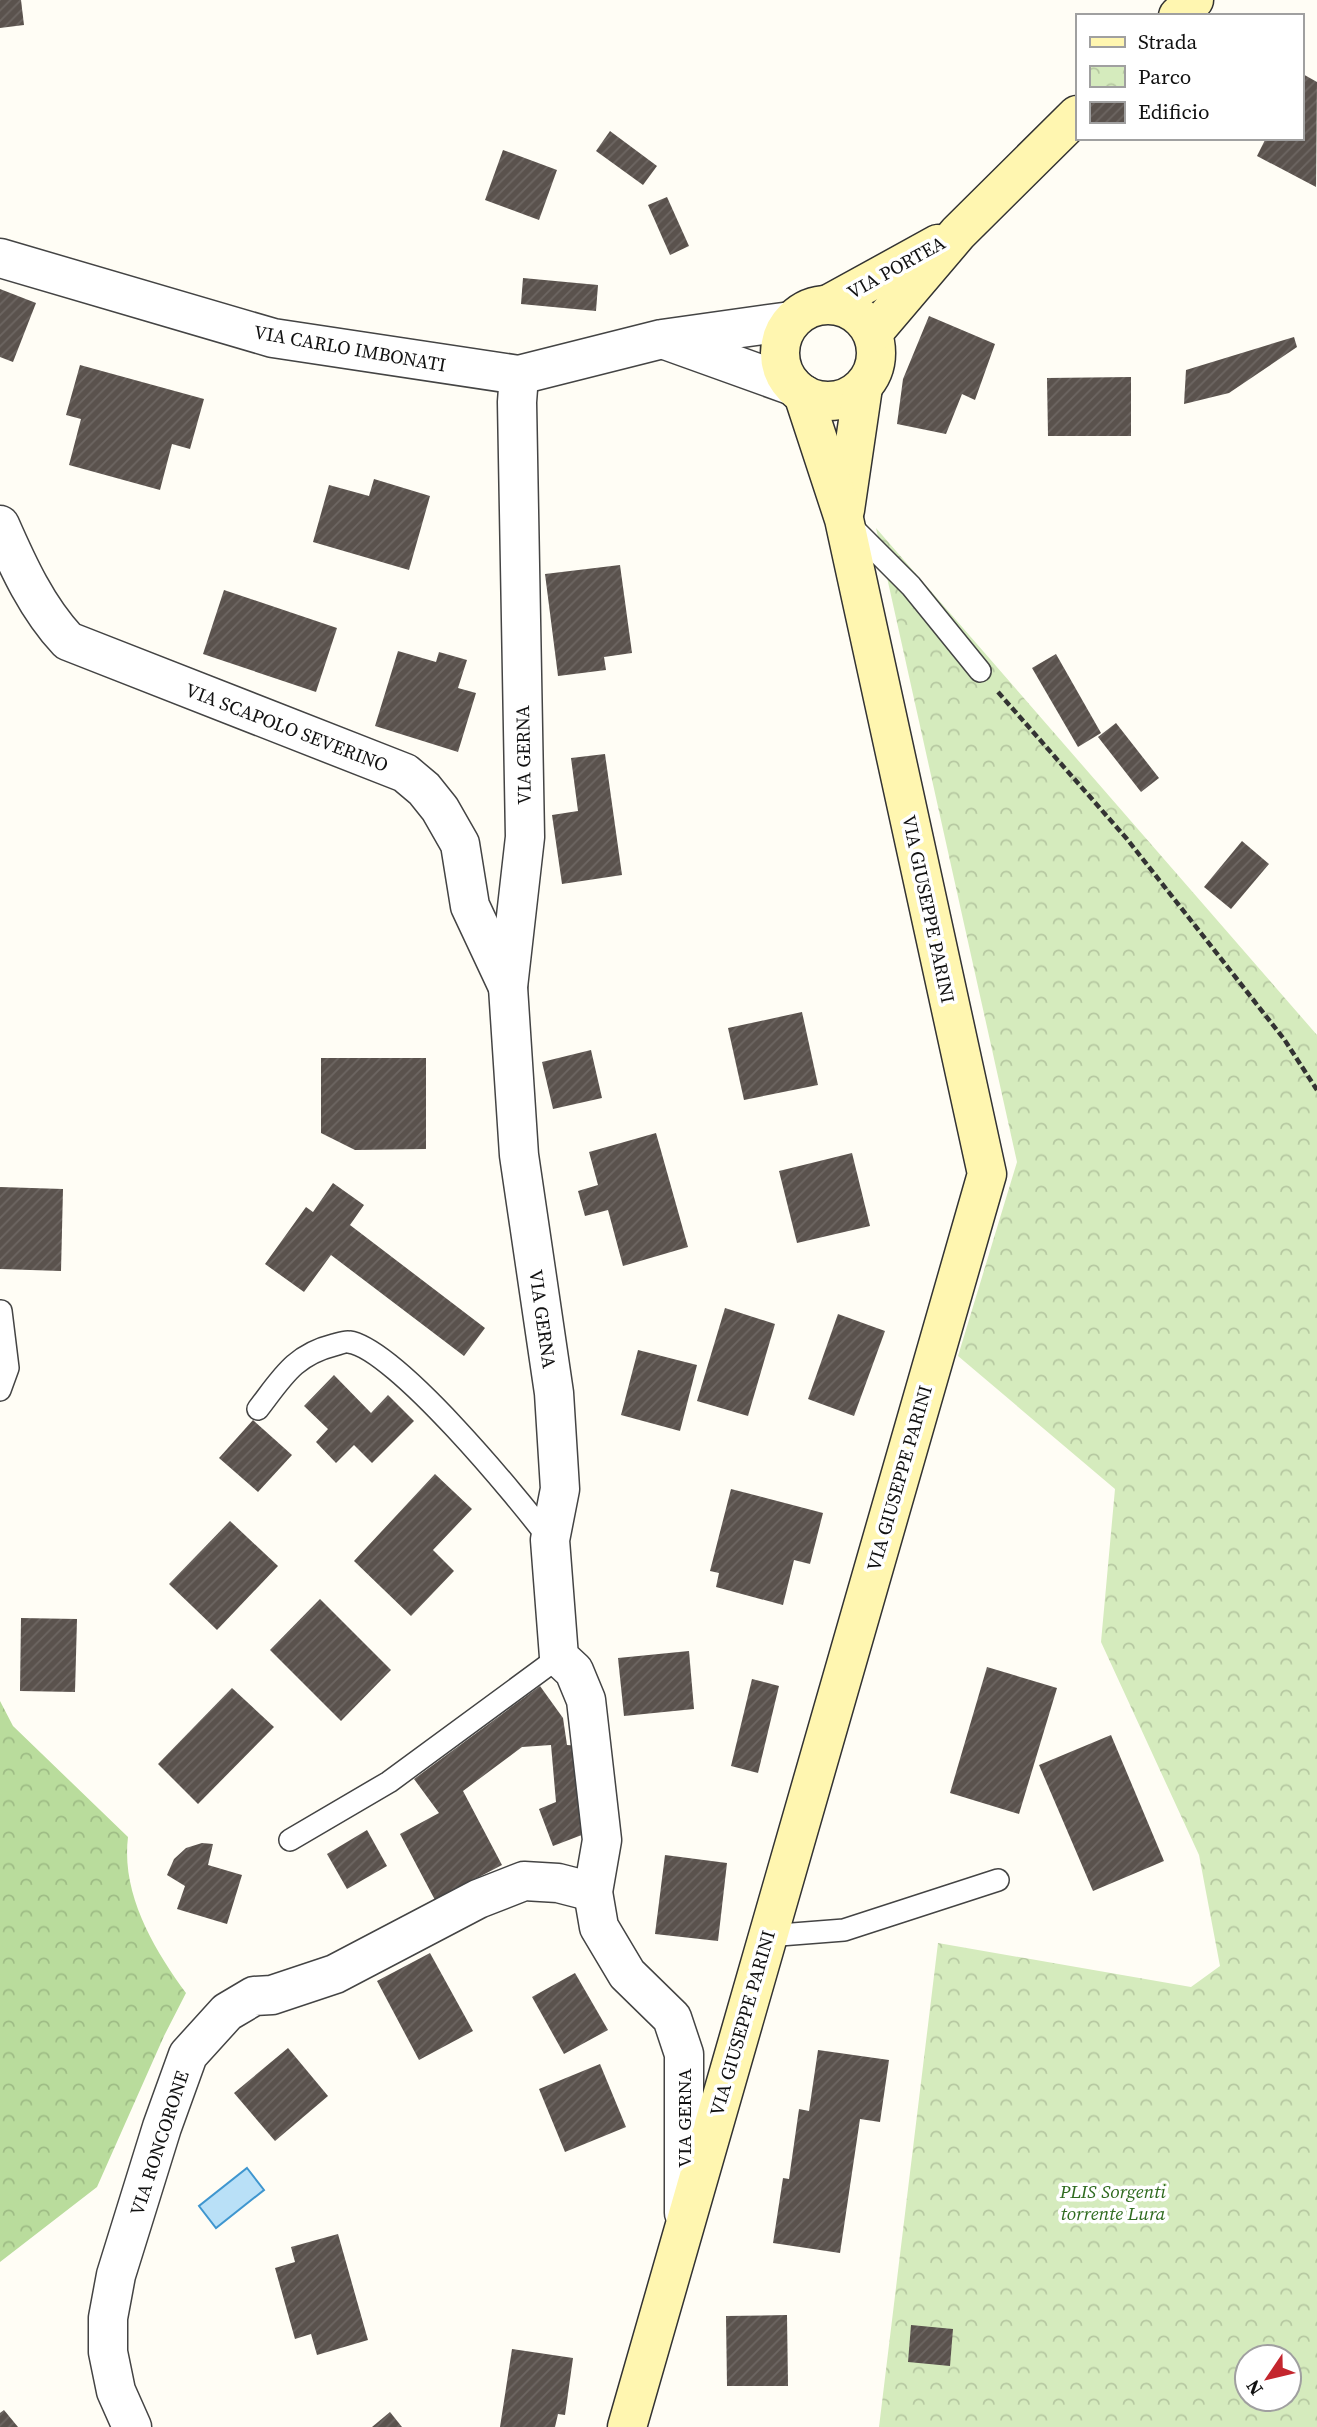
<svg xmlns="http://www.w3.org/2000/svg" width="1317" height="2427" font-family="'Source Serif 4',serif">
  <style>
    .forest { fill: url(#forest-crowns) }
    .park { fill: url(#park-crowns); fill-rule: evenodd }
    .water { fill: #b9e0f7; stroke: #3f96cf; stroke-width: 2 }
    .building { fill: url(#building-hatch) }
    .lines { fill: none; stroke-linecap: round; stroke-linejoin: round }
    .lane-casing { stroke: #444; stroke-width: 24 }
    .street-casing { stroke: #444; stroke-width: 41 }
    .secondary-casing { stroke: #333; stroke-width: 41 }
    .path { stroke: #333; stroke-width: 4.5; stroke-dasharray: 7 3.5; stroke-linecap: butt }
    .lane { stroke: #fff; stroke-width: 21 }
    .street { stroke: #fff; stroke-width: 38 }
    .secondary { stroke: #fff6b0; stroke-width: 38 }
    .labels { text-anchor: middle; stroke-width: 7; stroke-linejoin: round; paint-order: stroke }
    .street-label { font-size: 19px; fill: #111; stroke: #fff }
    .park-label { font-size: 19px; font-style: italic; fill: #2f6b1f; stroke: #fff }
  </style>
  <defs>
    <pattern id="forest-crowns" width="20" height="18" patternUnits="userSpaceOnUse" patternTransform="scale(1.75)"><rect width="20" height="18" fill="#b9dc9c"/><path d="M2 6a3 3 0 1 1 6 0M12 15a3 3 0 1 1 6 0" fill="none" stroke="#9ebc85"/></pattern>
    <pattern id="park-crowns" width="20" height="18" patternUnits="userSpaceOnUse" patternTransform="scale(1.75)"><rect width="20" height="18" fill="#d5ebbd"/><path d="M2 6a3 3 0 1 1 6 0M12 15a3 3 0 1 1 6 0" fill="none" stroke="#b6c8a1"/></pattern>
    <pattern id="building-hatch" width="6" height="6" patternUnits="userSpaceOnUse" patternTransform="scale(1.75)"><rect width="6" height="6" fill="#5a524d"/><path d="M-1 1l2-2M0 6l6-6M5 7l2-2" fill="none" stroke="#6d6662"/></pattern>
  </defs>
  <rect width="100%" height="100%" fill="#fffdf5"/>
  <path class="forest" d="M0 1701 13 1726 128 1837C121 1894 154 1949 186 1993L164 2036 97 2187 0 2262Z"/>
  <path class="park" d="M876 528 1317 1035V2427H879L938 1943 1191 1987 1220 1966 1199 1855 1101 1642 1115 1489 958 1356 1017 1162ZM1247 2357H1289V2399H1247Z"/>
  <path class="water" d="M247 2168 264 2190 216 2228 199 2206Z"/>
  <g class="building">
    <path d="M0 0H21L24 25 0 28Z"/>
    <path d="M1301 73 1317 82 1316 187 1257 156 1266 138H1301Z"/>
    <path d="M610 131 657 166 643 185 596 151Z"/>
    <path d="M503 150 557 170 539 220 485 200Z"/>
    <path d="M667 197 689 246 670 255 648 205Z"/>
    <path d="M523 278 598 285 596 311 521 304Z"/>
    <path d="M0 289 36 303 13 362 0 357Z"/>
    <path d="M929 316 995 344 975 400 962 394 946 434 897 424 903 379Z"/>
    <path d="M1294 337 1297 347 1229 393 1184 404 1186 370Z"/>
    <path d="M80 365 204 399 190 449 172 444 160 490 69 465 81 419 66 415Z"/>
    <path d="M1131 377V436H1048L1047 378Z"/>
    <path d="M374 479 430 496 409 570 313 542 329 485 369 496Z"/>
    <path d="M620 565 632 653 604 657 606 670 558 676 545 574Z"/>
    <path d="M224 590 337 628 316 692 203 654Z"/>
    <path d="M398 651 436 662 439 652 467 660 458 688 476 693 458 752 375 726Z"/>
    <path d="M1056 654 1101 733 1078 747 1032 668Z"/>
    <path d="M1116 723 1159 778 1141 792 1098 737Z"/>
    <path d="M605 754 622 875 562 884 552 815 578 811 571 758Z"/>
    <path d="M1242 841 1269 864 1231 909 1204 887Z"/>
    <path d="M802 1012 818 1085 744 1100 728 1028Z"/>
    <path d="M591 1050 602 1098 553 1109 542 1062Z"/>
    <path d="M321 1058H426V1149L355 1150 321 1133Z"/>
    <path d="M656 1133 688 1247 623 1266 608 1210 585 1216 578 1191 598 1185 589 1152Z"/>
    <path d="M852 1153 870 1226 797 1243 779 1171Z"/>
    <path d="M333 1183 364 1205 350 1225 485 1328 464 1356 331 1255 304 1292 265 1264 306 1207 313 1212Z"/>
    <path d="M0 1187 63 1189 61 1271 0 1269Z"/>
    <path d="M725 1308 775 1324 748 1416 697 1401Z"/>
    <path d="M838 1314 885 1331 854 1416 808 1399Z"/>
    <path d="M638 1350 697 1365 680 1431 621 1415Z"/>
    <path d="M334 1375 371 1413 388 1395 414 1421 372 1463 354 1445 336 1463 316 1442 328 1429 304 1406Z"/>
    <path d="M253 1420 292 1455 258 1492 219 1458Z"/>
    <path d="M435 1474 472 1509 433 1550 454 1571 411 1616 354 1561Z"/>
    <path d="M731 1489 823 1513 810 1564 794 1560 783 1605 716 1587 719 1573 710 1571Z"/>
    <path d="M230 1521 278 1566 217 1630 169 1584Z"/>
    <path d="M320 1599 391 1670 341 1721 270 1650Z"/>
    <path d="M21 1618 77 1619 75 1692 20 1691Z"/>
    <path d="M689 1651 694 1709 624 1716 618 1658Z"/>
    <path d="M987 1667 1057 1688 1019 1814 950 1793Z"/>
    <path d="M752 1679 779 1686 758 1773 731 1766Z"/>
    <path d="M540 1686 563 1718 567 1745 581 1746 587 1833 553 1846 539 1809 556 1802 551 1745 522 1747 463 1791 502 1865 435 1900 400 1834 439 1813 414 1779Z"/>
    <path d="M232 1688 274 1727 198 1804 158 1764Z"/>
    <path d="M1111 1735 1164 1861 1093 1891 1039 1765Z"/>
    <path d="M367 1830 387 1866 347 1889 327 1854Z"/>
    <path d="M202 1843 213 1844 208 1865 242 1875 227 1924 177 1909 185 1886 167 1875 174 1859 186 1848Z"/>
    <path d="M665 1855 727 1863 718 1941 655 1934Z"/>
    <path d="M430 1953 473 2031 419 2060 377 1981Z"/>
    <path d="M575 1973 608 2030 564 2054 532 1997Z"/>
    <path d="M288 2048 328 2096 275 2141 234 2093Z"/>
    <path d="M818 2050 889 2060 880 2122 860 2119 840 2253 773 2243 783 2178 789 2179 799 2109 809 2111Z"/>
    <path d="M600 2064 626 2127 565 2152 539 2089Z"/>
    <path d="M338 2234 368 2340 317 2355 311 2334 295 2339 275 2268 295 2262 291 2247Z"/>
    <path d="M787 2315 788 2386H727L726 2316Z"/>
    <path d="M911 2325 953 2329 950 2366 908 2362Z"/>
    <path d="M512 2349 573 2358 565 2415 558 2414 555 2427H500Z"/>
    <path d="M4 2410 18 2427H0V2413Z"/>
    <path d="M390 2412 402 2427H372Z"/>
  </g>
  <g class="lines">
    <defs>
      <g id="lane">
        <path d="M851 526 911 586 980 671"/>
        <path d="M0 1390 8 1368 1 1311"/>
        <path d="M258 1409C282 1378 294 1355 334 1345 338 1344 345 1341 349 1342 395 1348 519 1499 550 1540"/>
        <path d="M290 1840 389 1782 559 1657"/>
        <path d="M767 1936 844 1930 998 1880"/>
      </g>
      <g id="street">
        <path d="M0 258 273 338 519 375 662 339 791 321"/>
        <path d="M668 341 793 386"/>
        <path d="M519 375 517 402 525 837 508 987 519 1155 554 1393 560 1489 550 1540 559 1657 574 1671 586 1700 602 1840 593 1892 599 1927 627 1974 672 2018 684 2054V2213"/>
        <path d="M0 525C18 566 37 608 68 641L405 773 424 789 440 809 460 844 470 906 508 987"/>
        <path d="M132 2427 116 2391 108 2352V2318L116 2275 162 2127 188 2055 227 2012 254 1996 272 1995 335 1974 478 1899 524 1881 558 1883 593 1892"/>
      </g>
      <g id="secondary">
        <path d="M1178 16 1194 0"/>
        <path d="M829 304 938 244"/>
        <circle cx="828" cy="353" r="48"/>
        <path d="M873 333 958 233 1077 115"/>
        <path d="M845 510 863 387"/>
        <path d="M627 2427 987 1174 844 519 803 394"/>
      </g>
    </defs>
    <use href="#lane" class="lane-casing"/>
    <use href="#street" class="street-casing"/>
    <use href="#secondary" class="secondary-casing"/>
    <path class="path" d="M998 692 1127 839 1284 1039 1317 1090"/>
    <use href="#lane" class="lane"/>
    <use href="#street" class="street"/>
    <use href="#secondary" class="secondary"/>
  </g>
  <g class="labels">
    <g class="street-label">
      <text transform="translate(896 267) rotate(-29)" y="7">VIA PORTEA</text>
      <text transform="translate(350 348) rotate(10)" y="7">VIA CARLO IMBONATI</text>
      <text transform="translate(287 727) rotate(21)" y="7">VIA SCAPOLO SEVERINO</text>
      <text transform="translate(523 755) rotate(-91)" y="7">VIA GERNA</text>
      <text transform="translate(929 909) rotate(78)" y="7">VIA GIUSEPPE PARINI</text>
      <text transform="translate(543 1319) rotate(82)" y="7">VIA GERNA</text>
      <text transform="translate(899 1478) rotate(-74)" y="7">VIA GIUSEPPE PARINI</text>
      <text transform="translate(742 2023) rotate(-74)" y="7">VIA GIUSEPPE PARINI</text>
      <text transform="translate(684 2118) rotate(-90)" y="7">VIA GERNA</text>
      <text transform="translate(159 2143) rotate(-72)" y="7">VIA RONCORONE</text>
    </g>
    <g class="park-label">
      <text x="1113" y="2198">PLIS Sorgenti<tspan x="1113" dy="22">torrente Lura</tspan></text>
    </g>
  </g>
  <rect x="1076" y="14" width="228" height="126" fill="#ffffff" stroke="#a0a0a0" stroke-width="2"/>
  <rect x="1090" y="37" width="35" height="10" fill="#fff6b0" stroke="#a0a0a0" stroke-width="2"/>
  <text x="1138" y="49" font-size="21" fill="#111111">Strada</text>
  <rect x="1090" y="66" width="35" height="21" fill="url(#park-crowns)" stroke="#a0a0a0" stroke-width="2"/>
  <text x="1138" y="84" font-size="21" fill="#111111">Parco</text>
  <rect x="1090" y="102" width="35" height="21" fill="url(#building-hatch)" stroke="#a0a0a0" stroke-width="2"/>
  <text x="1138" y="119" font-size="21" fill="#111111">Edificio</text>
  <g transform="translate(1268 2378) rotate(235)"><circle r="33" fill="#ffffff" stroke="#a0a0a0" stroke-width="2"/>
  <path d="M0-5L12 26L0 18L-12 26Z" fill="#c4262e"/>
  <text y="-10" font-size="19" font-weight="bold" text-anchor="middle" fill="#111111">N</text>
  </g>
</svg>
